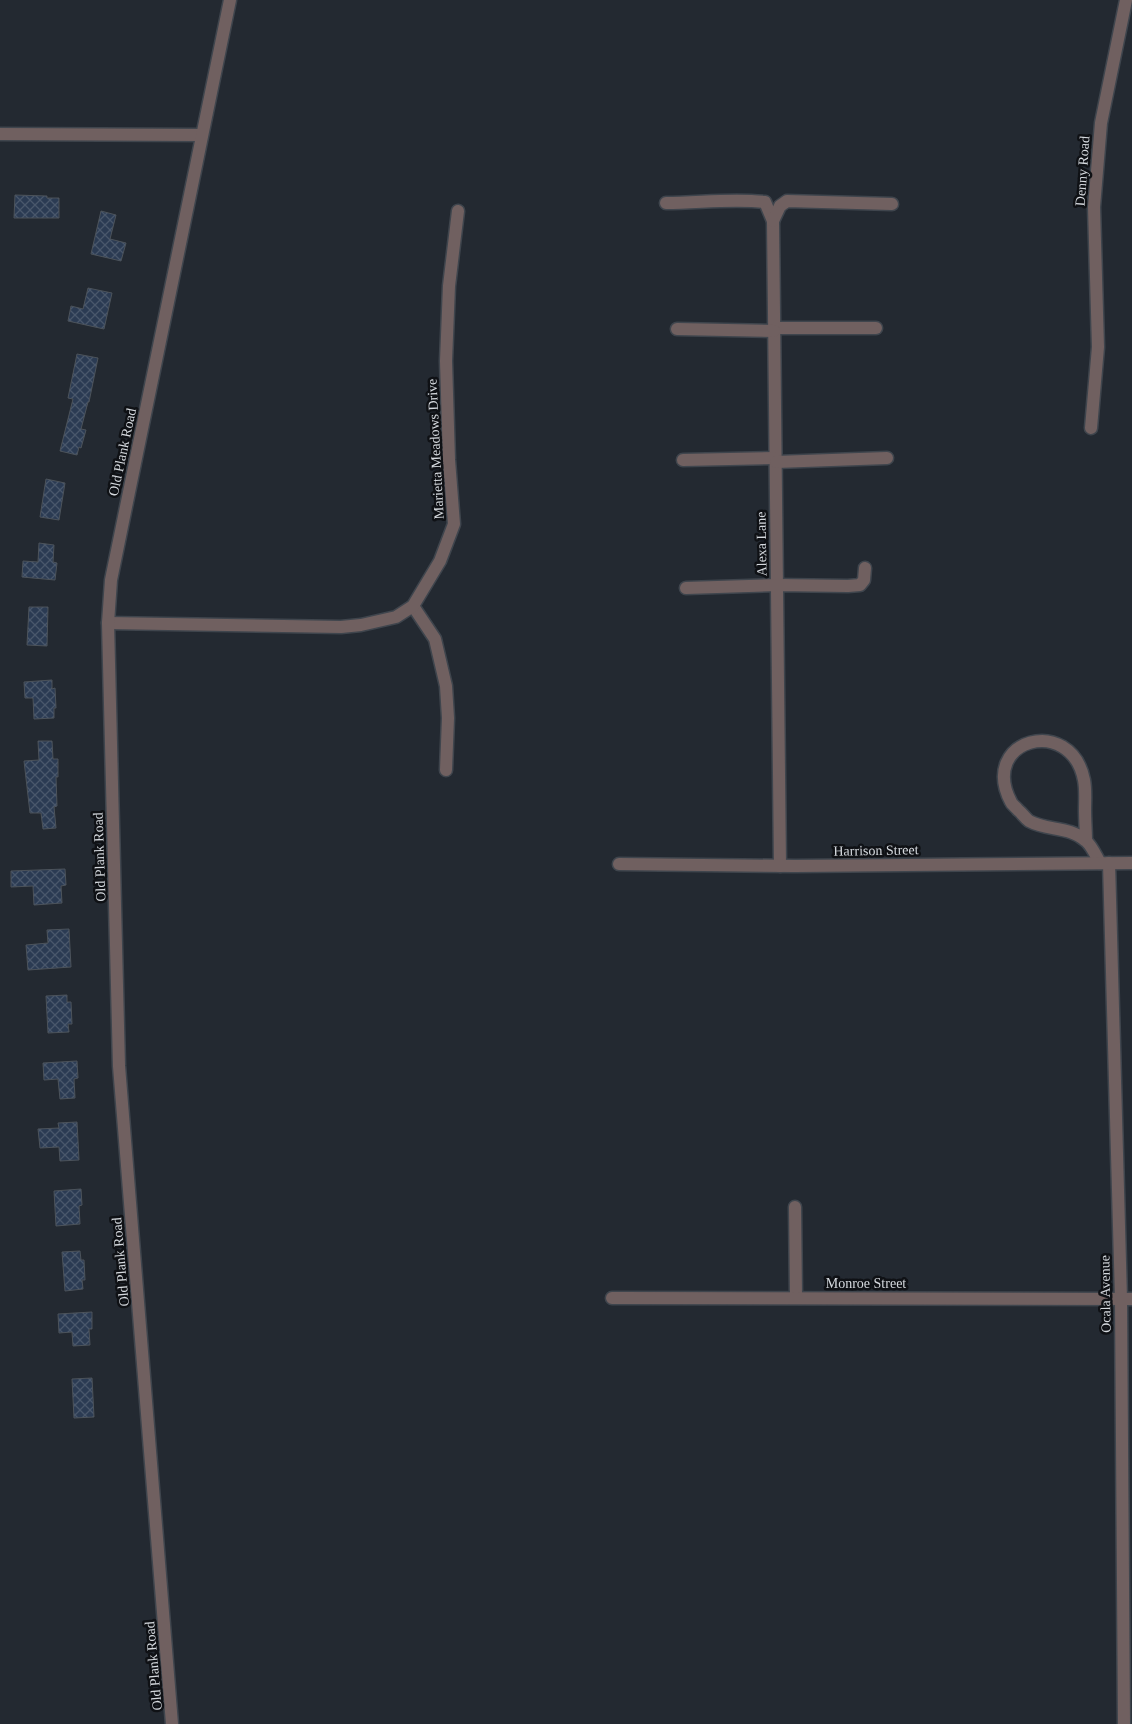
<svg xmlns="http://www.w3.org/2000/svg" width="1132" height="1724" font-family="Georgia,serif">
  <style>
    .building { fill: url(#building-cross-hatch); stroke: #4c535b }
    .lines { fill: none; stroke-linecap: round; stroke-linejoin: round }
    .minor-casing { stroke: #3f454d; stroke-width: 15 }
    .minor { stroke: #706060; stroke-width: 12 }
    .labels { text-anchor: middle; stroke-width: 5; stroke-linejoin: round; paint-order: stroke }
    .street-label { font-size: 14px; fill: #d5d9de; stroke: #0f1115 }
  </style>
  <defs>
    <pattern id="building-cross-hatch" width="8" height="8" patternUnits="userSpaceOnUse" patternTransform="scale(1.25)"><rect width="8" height="8" fill="#2b3b53"/><path d="M0 0l8 8M0 8l8-8" fill="none" stroke="#49576b"/></pattern>
  </defs>
  <rect width="100%" height="100%" fill="#232931"/>
  <g class="building">
    <path d="M15 195 47 196V198H59V218H14Z"/>
    <path d="M101 211 116 215 110 239 126 243 121 261 91 254Z"/>
    <path d="M88 288 112 293 104 329 68 321 71 306 83 309Z"/>
    <path d="M77 354 98 358 89 402H88L81 429 86 430 81 448 79 447 77 455 60 451 73 399 68 398Z"/>
    <path d="M46 479 65 483 59 520 40 517Z"/>
    <path d="M39 543 54 545 53 562 57 563 55 580 22 577 23 561 38 562Z"/>
    <path d="M29 607H48L47 646 27 645Z"/>
    <path d="M52 680V689L55 688 56 708H54V718L34 719 33 698H25L24 682Z"/>
    <path d="M38 741H52L53 759H58V777H56L57 806 54 807 56 828 43 829 41 813H30L24 761 39 760Z"/>
    <path d="M65 869 66 885 61 886 62 903 34 905 33 886 11 887V871Z"/>
    <path d="M69 929 71 967 28 970 26 945 48 943 47 930Z"/>
    <path d="M67 995V1002H71L72 1024H68L69 1032 48 1033 46 996Z"/>
    <path d="M77 1061 78 1078 74 1079 75 1098 60 1099 58 1079 44 1080 43 1063Z"/>
    <path d="M77 1122 79 1160 60 1161 59 1147 40 1148 38 1129 59 1128 58 1123Z"/>
    <path d="M81 1189 82 1205 79 1206 80 1224 56 1226 54 1191Z"/>
    <path d="M80 1251 81 1260H84L85 1280H82L83 1289 65 1291 62 1252Z"/>
    <path d="M92 1312V1329H89L90 1345 73 1346 72 1332 59 1333 58 1314Z"/>
    <path d="M92 1378 94 1417 74 1418 72 1379Z"/>
  </g>
  <g class="lines">
    <defs>
      <g id="minor">
        <path d="M0 134 202 135"/>
        <path d="M666 203C699 203 732 198 765 202L773 221 780 866"/>
        <path d="M773 221 780 206 787 201 892 204"/>
        <path d="M774 328H876"/>
        <path d="M677 329 774 331"/>
        <path d="M1091 428 1098 347 1094 207 1101 123 1126 0"/>
        <path d="M683 460 775 458"/>
        <path d="M776 462 887 458"/>
        <path d="M686 588 777 585 848 586 860 585 864 580 865 568"/>
        <path d="M413 606 435 639 446 686 448 718 446 770"/>
        <path d="M108 623 341 627 361 625 396 617 413 606 440 561 454 524 449 460 446 361 449 286 458 211"/>
        <path d="M1086 841C1086 831 1085 821 1085 810 1085 800 1086 790 1084 780 1071 714 978 739 1011 802 1012 805 1016 807 1018 810 1022 813 1025 818 1029 821 1047 831 1070 826 1086 841 1092 846 1096 856 1100 863"/>
        <path d="M1109 863 1121 1299 1124 1724"/>
        <path d="M619 864 795 866 1132 863"/>
        <path d="M795 1207 796 1297"/>
        <path d="M612 1298 1132 1299"/>
        <path d="M172 1724 119 1066 108 623 111 580 230 0"/>
      </g>
    </defs>
    <use href="#minor" class="minor-casing"/>
    <use href="#minor" class="minor"/>
  </g>
  <g class="labels">
    <g class="street-label">
      <text transform="translate(1082 171) rotate(-86)" y="5">Denny Road</text>
      <text transform="translate(435 449) rotate(-93)" y="5">Marietta Meadows Drive</text>
      <text transform="translate(122 452) rotate(-78)" y="5">Old Plank Road</text>
      <text transform="translate(761 544) rotate(-91)" y="5">Alexa Lane</text>
      <text transform="translate(876 850) rotate(-1)" y="5">Harrison Street</text>
      <text transform="translate(99 857) rotate(-92)" y="5">Old Plank Road</text>
      <text transform="translate(120 1262) rotate(-95)" y="5">Old Plank Road</text>
      <text x="866" y="1288">Monroe Street</text>
      <text transform="translate(1105 1294) rotate(-91)" y="5">Ocala Avenue</text>
      <text transform="translate(153 1666) rotate(-95)" y="5">Old Plank Road</text>
    </g>
  </g>
</svg>
